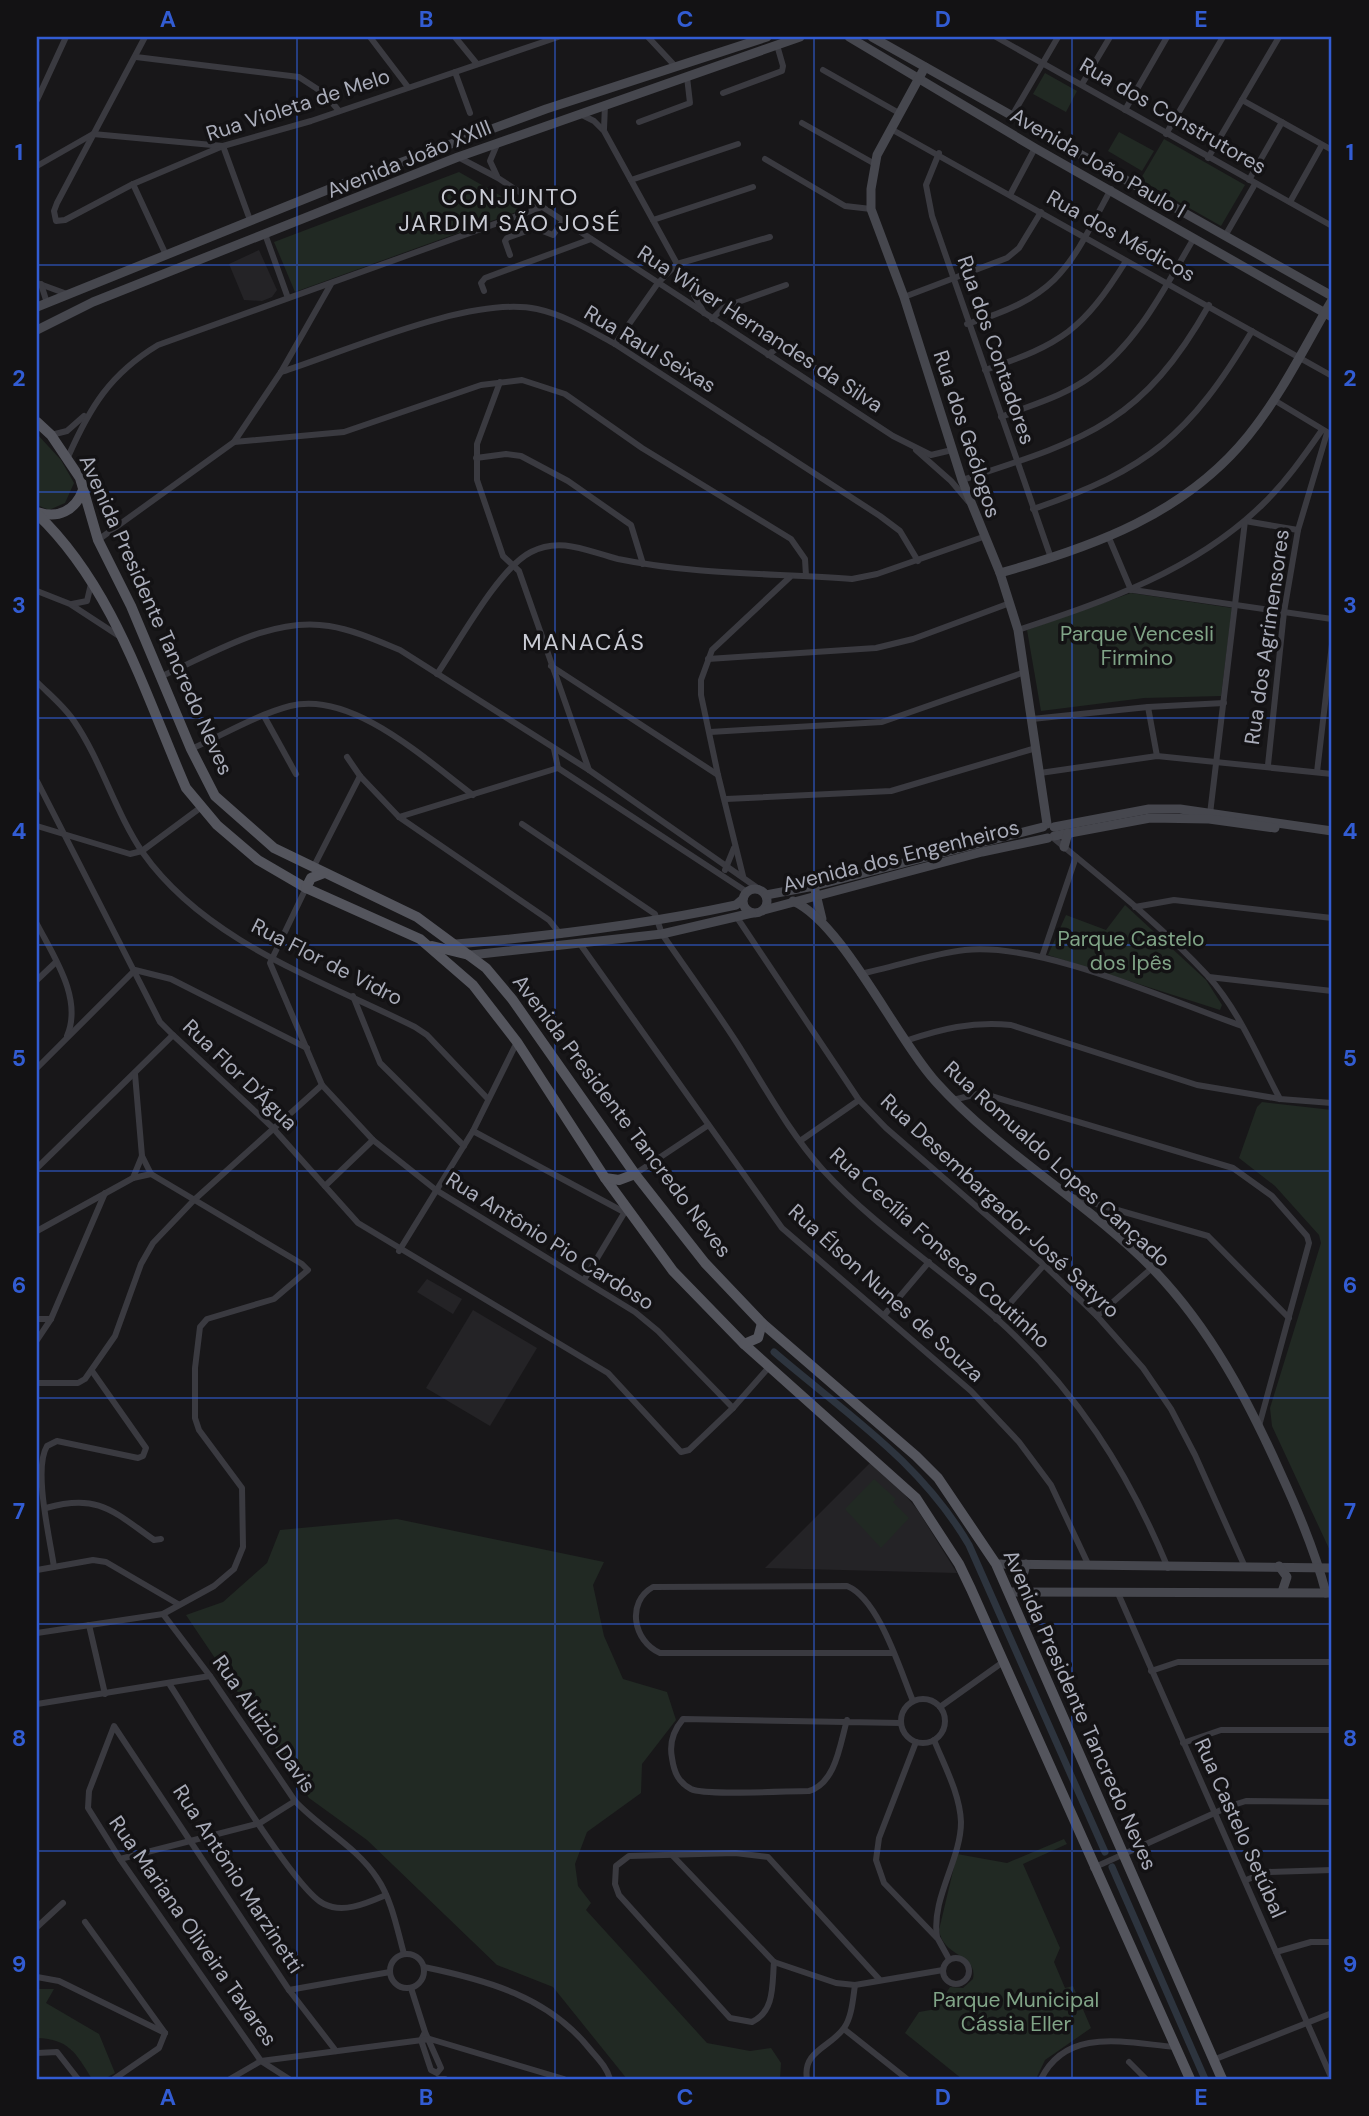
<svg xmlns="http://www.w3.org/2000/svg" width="1369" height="2116" font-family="'DM Sans',sans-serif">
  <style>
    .built { fill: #242326 }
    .green { fill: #212923 }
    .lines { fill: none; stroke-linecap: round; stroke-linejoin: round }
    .canal { stroke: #2d343e; stroke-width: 7 }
    .street { stroke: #3a3a40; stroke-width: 6 }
    .secondary { stroke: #46474e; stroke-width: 9 }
    .primary { stroke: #54555d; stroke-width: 10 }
    .grid { fill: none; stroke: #325cd3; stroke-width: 2; stroke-opacity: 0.55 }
    .labels { text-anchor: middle; stroke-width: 7; stroke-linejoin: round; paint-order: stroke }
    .street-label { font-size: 21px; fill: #a9acb9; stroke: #131214 }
    .park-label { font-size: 21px; fill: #80a487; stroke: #131214 }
    .neighbourhood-label { font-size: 23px; letter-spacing: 2px; fill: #caccd5; stroke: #131214 }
    .neatline { fill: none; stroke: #325cd3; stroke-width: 2.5 }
    .grid-label { font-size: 23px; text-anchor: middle; font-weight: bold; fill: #325cd3 }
  </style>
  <rect width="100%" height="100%" fill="#181719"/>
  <g class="built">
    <path d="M259 250 277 290 272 297 262 301 244 300 229 264Z"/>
    <path d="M427 1279 462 1299 453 1314 417 1292Z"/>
    <path d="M473 1310 537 1348 490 1426 426 1388Z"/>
    <path d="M871 1462 894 1482 917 1509 957 1573 765 1568Z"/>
  </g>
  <g class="green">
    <path d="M1045 73 1077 91 1066 112 1033 94Z"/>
    <path d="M1119 132 1154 151 1142 171 1108 151Z"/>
    <path d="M1164 139 1245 185 1221 226 1140 180Z"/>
    <path d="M459 172 517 205 519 211 295 292 274 242Z"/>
    <path d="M37 434 61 460 74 483 65 503 49 510 37 505Z"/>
    <path d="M1131 593 1232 608 1221 696 1144 698 1041 711 1027 630Z"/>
    <path d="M1125 905 1206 980 1222 1005 1220 1010 1048 955 1066 915 1106 930Z"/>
    <path d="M1262 1102 1332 1110V1555L1272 1426 1270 1408 1321 1243 1319 1235 1275 1186 1239 1158 1257 1107Z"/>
    <path d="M874 1479 896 1499 893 1502 909 1518 881 1548 845 1509Z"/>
    <path d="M397 1519 604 1562 593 1585 604 1636 623 1679 667 1692 676 1720 642 1764 641 1793 587 1832 575 1864 578 1886 591 1903 586 1910 707 2043 750 2051 771 2048 781 2063 780 2079H627L553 1987 497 1965 367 1840 309 1798 186 1615 223 1602 267 1563 280 1530Z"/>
    <path d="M1064 1839 1067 1844 1023 1864 1060 1948 1054 1962 1065 1988 1073 1986 1091 2028 1045 2060 1036 2079H962L905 2033 919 2012 936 2009 950 1987 963 1988 973 1979C978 1953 943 1958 939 1930L957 1854 1007 1863Z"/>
    <path d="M37 1989H54L46 2003 99 2034 115 2073 104 2079H92C76 2053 69 2039 37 2038Z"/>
  </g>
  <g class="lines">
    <g class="canal">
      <path d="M774 1352C846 1414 920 1461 969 1545L1105 1852"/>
      <path d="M1112 1867 1205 2079"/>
    </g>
    <g class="street">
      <path d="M145 37 57 203 54 211 56 221 65 220 133 184 223 146 311 121 558 37"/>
      <path d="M370 37 408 87"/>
      <path d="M455 37 477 64"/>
      <path d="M648 37 676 67"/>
      <path d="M996 37 1332 226"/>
      <path d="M136 57 299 77 325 94 339 111"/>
      <path d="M823 70 899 113"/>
      <path d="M455 72 470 113"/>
      <path d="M1082 84 1110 37"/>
      <path d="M723 93 782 71 783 66 777 45"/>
      <path d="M37 100 66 37"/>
      <path d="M1242 100 1332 150"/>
      <path d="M1125 110 1167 37"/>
      <path d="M580 114 594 121 604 131 704 313"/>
      <path d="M1013 114 1058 37"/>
      <path d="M639 122 690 103 687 77"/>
      <path d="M802 123 875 164"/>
      <path d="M604 129 605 105"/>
      <path d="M891 129 1332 376"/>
      <path d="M1166 134 1223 37"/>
      <path d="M939 153 926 185 932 216 1051 558"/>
      <path d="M458 157 498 178 893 436 931 455 952 450"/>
      <path d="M1208 158 1279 37"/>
      <path d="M765 159 845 206 871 209"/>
      <path d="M37 166 93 134 223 146 250 220"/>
      <path d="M497 176 490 161 498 142"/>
      <path d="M631 180 738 144"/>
      <path d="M1249 180 1282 122"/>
      <path d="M133 184 166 255"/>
      <path d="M1010 195 1035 148"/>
      <path d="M1290 202 1322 145"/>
      <path d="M653 220 753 187"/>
      <path d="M265 234 288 298"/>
      <path d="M1225 236 1255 184"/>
      <path d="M510 255 505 241 507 238 535 228 553 235 563 221"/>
      <path d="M37 283 67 294"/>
      <path d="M41 284 47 303"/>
      <path d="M484 291 481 283 485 278 591 239"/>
      <path d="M904 297 1007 258 1019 248 1041 212"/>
      <path d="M712 319 724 307 786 285"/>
      <path d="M967 324C1059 296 1068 270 1111 189"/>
      <path d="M615 344 658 283 677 264 770 237"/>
      <path d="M768 355 781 345 820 371"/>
      <path d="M985 370C1062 344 1083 330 1126 261"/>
      <path d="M281 372C347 351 471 295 537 309 565 315 591 331 615 344L880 516 900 531 918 561"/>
      <path d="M500 382 477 444V480L503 556 519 571 589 770"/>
      <path d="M1274 400 1332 435"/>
      <path d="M1001 417C1031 405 1064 396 1090 377 1138 343 1165 287 1194 238"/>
      <path d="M51 435 67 431 84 416"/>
      <path d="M234 442 281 372 331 284"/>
      <path d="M916 450 951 481 968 501"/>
      <path d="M68 457C90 407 110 374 158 345L542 207"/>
      <path d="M476 458 506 454 521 456 568 481 631 525 643 564"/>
      <path d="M962 480C1085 440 1142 424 1209 305"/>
      <path d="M1033 509C1148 470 1190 435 1252 331"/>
      <path d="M1245 521 1298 530"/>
      <path d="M1109 538 1131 590"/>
      <path d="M98 540 234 442 344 432 481 385 522 380 565 394 642 448 791 539 805 559 806 576"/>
      <path d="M1133 590 1332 619"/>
      <path d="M37 591 70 604 119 636"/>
      <path d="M72 604 87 601 91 584"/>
      <path d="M1018 630C1106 601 1194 571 1262 505 1285 483 1304 456 1322 430"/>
      <path d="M708 659 876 648 913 639 1010 603"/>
      <path d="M551 666 718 775"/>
      <path d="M437 674C459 642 499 568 531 552 561 536 589 552 618 559 696 575 774 573 852 579L877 574 983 537"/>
      <path d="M162 676C212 654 272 616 329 626 354 630 378 641 400 650L589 770 759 889"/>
      <path d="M37 682C49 694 64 706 74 721 102 762 115 812 143 853 206 942 321 980 415 1027L427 1035 488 1099"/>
      <path d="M1148 707 1157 756"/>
      <path d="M264 716 296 774"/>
      <path d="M1032 719 1148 707 1224 703"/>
      <path d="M710 732 882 722 1025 672"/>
      <path d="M191 749C223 735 256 715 290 706 352 690 426 760 473 795"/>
      <path d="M554 749 558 768 747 892"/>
      <path d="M347 757 360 776 399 817 549 920 561 935"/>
      <path d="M1268 765 1284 612 1298 530 1327 433"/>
      <path d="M1317 772 1332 644"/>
      <path d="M1040 773 1157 756 1332 774"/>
      <path d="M37 781 160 1022 173 1035 272 1127 358 1223 608 1373 681 1452 689 1450 733 1408 770 1366"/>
      <path d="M726 799 891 791 1036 748"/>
      <path d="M1210 814 1245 521"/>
      <path d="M399 817 558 768"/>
      <path d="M522 824 655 914 662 934C687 970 713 1006 737 1043 765 1087 788 1131 823 1170 874 1226 940 1268 996 1318 1076 1390 1127 1469 1168 1568"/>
      <path d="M37 826 130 854 142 851 200 808"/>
      <path d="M1052 837C1105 881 1161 925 1207 975 1239 1010 1258 1058 1280 1099"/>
      <path d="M313 868 360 776"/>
      <path d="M725 870 734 848"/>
      <path d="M743 876 718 775 701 695V680L712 650 790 577"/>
      <path d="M306 888 270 963 322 1085 373 1140 436 1190 635 1312 658 1331 733 1408"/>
      <path d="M1135 907 1174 900 1332 918"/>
      <path d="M736 916 859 1100 886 1128 1044 1265 1097 1316 1143 1368 1171 1409 1195 1455 1245 1567"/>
      <path d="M37 924C54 957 83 999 67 1036"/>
      <path d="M580 944 782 1228 971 1391 1019 1442 1051 1485 1089 1566"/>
      <path d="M1042 957 1076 857"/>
      <path d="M860 974C895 967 930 954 965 950 1041 942 1168 1000 1242 1026"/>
      <path d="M1209 977 1332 991"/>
      <path d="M37 980 56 962"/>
      <path d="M353 996 380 1063 464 1146"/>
      <path d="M905 1041C941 1029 972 1021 1011 1025L1197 1085 1280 1099 1332 1103"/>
      <path d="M37 1068 135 970 171 979 307 1048"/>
      <path d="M953 1100 981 1093 1233 1168 1272 1196 1307 1236 1309 1243 1259 1426"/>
      <path d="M473 1131 624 1212"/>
      <path d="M800 1141 859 1100"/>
      <path d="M37 1168 173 1035"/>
      <path d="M635 1174 707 1126"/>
      <path d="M133 1178 142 1156 135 1074"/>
      <path d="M325 1186 373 1140"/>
      <path d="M1072 1197 1208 1236 1289 1318"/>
      <path d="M37 1231 133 1178 151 1174"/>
      <path d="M399 1251 473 1131 517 1042"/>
      <path d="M584 1280 626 1210"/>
      <path d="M885 1314 929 1262"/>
      <path d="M1097 1316 1152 1268"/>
      <path d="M37 1319H51"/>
      <path d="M996 1319 1044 1265"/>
      <path d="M37 1340 51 1319 105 1193"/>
      <path d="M37 1383H78L85 1379 115 1336 141 1264 153 1243 194 1200 322 1085"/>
      <path d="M46 1508C98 1493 113 1511 154 1540L161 1539"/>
      <path d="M54 1567C50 1539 33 1469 47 1446L57 1441 138 1458 143 1456 146 1448 92 1371"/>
      <path d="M37 1570 93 1560 106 1562 178 1604"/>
      <path d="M1117 1591 1332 2079"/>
      <path d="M163 1614 210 1676 295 1801C320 1828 357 1847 377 1878 392 1900 397 1929 404 1954"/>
      <path d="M89 1625 105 1694"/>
      <path d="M37 1633 163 1614 214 1586 234 1569 243 1547 242 1488 199 1430 195 1418V1368L200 1327 207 1319 274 1299 308 1270 302 1264 151 1174 142 1156"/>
      <path d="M893 1653H660C633 1641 626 1602 653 1587L847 1586C879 1599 900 1670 913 1701"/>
      <path d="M1151 1671 1178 1662H1332"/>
      <path d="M170 1685C195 1723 293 1890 324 1904 344 1914 367 1903 386 1895"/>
      <circle cx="923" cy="1721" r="22"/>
      <path d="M37 1704 210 1676"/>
      <path d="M940 1707 1003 1662"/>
      <path d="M847 1720C840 1744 836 1783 809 1791 788 1791 705 1796 691 1789 678 1782 674 1772 672 1758 669 1743 673 1731 683 1719L901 1723"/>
      <path d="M934 1740C944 1765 960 1794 961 1822 961 1860 931 1898 937 1937"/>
      <path d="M916 1742 879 1838 876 1860 884 1883 938 1939 949 1959"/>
      <path d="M1183 1743 1221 1730H1332"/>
      <path d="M672 1855 774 1962 836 1983 855 1985 943 1970"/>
      <path d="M120 1859 260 1823 295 1801"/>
      <path d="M1093 1868 1230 1806 1246 1801 1332 1802"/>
      <path d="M1246 1880 1267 1872 1332 1870"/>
      <path d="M85 1922 165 2033"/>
      <path d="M37 1927 63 1903"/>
      <path d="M1276 1952 1311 1942H1332"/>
      <circle cx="407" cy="1971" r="17"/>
      <circle cx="956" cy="1971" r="13"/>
      <path d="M774 1962C772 1985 775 2011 752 2022L730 2018 619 1895 615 1884 616 1866 629 1856 735 1853 768 1857 879 1979"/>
      <path d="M424 1967C487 1980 548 1997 589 2048 597 2058 607 2067 610 2079"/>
      <path d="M37 1977 59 1981 165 2033"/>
      <path d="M411 1988 425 2032 441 2068 437 2073 431 2070 421 2040 425 2032"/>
      <path d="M289 1990 390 1972"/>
      <path d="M844 2029 907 2079"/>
      <path d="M37 2053 57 2052 78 2079"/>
      <path d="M1213 2060 1332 2013"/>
      <path d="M1129 2062 1146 2079"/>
      <path d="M114 2079 159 2048 165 2033"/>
      <path d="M230 2079 261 2061 430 2039 564 2079"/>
      <path d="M289 2079 261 2061 120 1859 88 1808 89 1791 114 1726 289 1990 336 2051"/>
      <path d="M438 2079H445"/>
      <path d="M807 2079C802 2051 831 2047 844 2028 852 2017 853 1998 855 1985"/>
      <path d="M1041 2079C1067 2026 1127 2043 1175 2047"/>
    </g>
    <g class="secondary">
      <path d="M849 37 1035 148 1332 317"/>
      <path d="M872 37 1332 296"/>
      <path d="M925 67 877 155 871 189V209L904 297 962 480 1000 573 1018 630 1047 824"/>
      <path d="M37 307 337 186 546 109 767 37"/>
      <path d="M37 330 93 302 458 157 800 37"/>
      <path d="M1000 573C1093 547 1185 514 1248 436 1282 394 1305 346 1332 300"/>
      <path d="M1054 827 1149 809H1180L1332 831"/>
      <path d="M1054 836 1150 818 1209 819 1275 828"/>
      <path d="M1064 847 1068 833"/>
      <circle cx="755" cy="901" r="12"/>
      <path d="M815 890 822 919"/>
      <path d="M766 895 814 886 1043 827"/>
      <path d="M793 901C842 922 896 1038 936 1082 1000 1153 1086 1201 1153 1269 1210 1328 1248 1400 1281 1474 1299 1513 1315 1551 1326 1593"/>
      <path d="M764 910 982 852 1048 838"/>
      <path d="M456 944C551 936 643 925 736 905L743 899"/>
      <path d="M471 955 662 934 752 913"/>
      <path d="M996 1564 1332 1568"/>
      <path d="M1026 1564 1022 1580 1030 1592"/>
      <path d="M1279 1566 1287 1577 1282 1592"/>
      <path d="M1009 1592 1329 1593"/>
    </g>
    <g class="primary">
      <path d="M37 422 51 435 80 478 98 540 131 606 191 749 215 796 274 848 417 917 486 968 512 999 635 1174 705 1263 762 1323 916 1456 938 1478 996 1564 1222 2079"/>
      <path d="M37 512C58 519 75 511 83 490"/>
      <path d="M37 514C113 586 145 694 186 788L217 825 258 860 306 888 420 939 473 985 517 1042 605 1178 673 1271 744 1344 916 1498 959 1564 971 1589 1190 2079"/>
      <path d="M306 888 311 878 324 873"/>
      <path d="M432 946 469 955"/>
      <path d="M605 1178 619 1180 635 1174"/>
      <path d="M744 1344 758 1338 762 1323"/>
    </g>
  </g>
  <path class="grid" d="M297 37V2079M555 37V2079M814 37V2079M1072 37V2079M37 265H1332M37 492H1332M37 718H1332M37 945H1332M37 1171H1332M37 1398H1332M37 1624H1332M37 1851H1332"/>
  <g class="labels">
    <g class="street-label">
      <text transform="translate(298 105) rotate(-18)" y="7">Rua Violeta de Melo</text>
      <text transform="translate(1173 116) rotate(30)" y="7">Rua dos Construtores</text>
      <text transform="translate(409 159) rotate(-22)" y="7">Avenida João XXIII</text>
      <text transform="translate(1098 163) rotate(30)" y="7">Avenida João Paulo I</text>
      <text transform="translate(1121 236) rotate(29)" y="7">Rua dos Médicos</text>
      <text transform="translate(760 329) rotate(33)" y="7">Rua Wiver Hernandes da Silva</text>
      <text transform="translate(650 349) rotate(31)" y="7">Rua Raul Seixas</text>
      <text transform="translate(996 350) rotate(71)" y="7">Rua dos Contadores</text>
      <text transform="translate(967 434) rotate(72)" y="7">Rua dos Geólogos</text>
      <text transform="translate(156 615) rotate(66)" y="7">Avenida Presidente Tancredo Neves</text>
      <text transform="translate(1267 637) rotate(-82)" y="7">Rua dos Agrimensores</text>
      <text transform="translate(901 856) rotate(-14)" y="7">Avenida dos Engenheiros</text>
      <text transform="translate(327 962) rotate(27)" y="7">Rua Flor de Vidro</text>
      <text transform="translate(240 1075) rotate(44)" y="7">Rua Flor D'Água</text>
      <text transform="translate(622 1116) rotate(53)" y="7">Avenida Presidente Tancredo Neves</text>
      <text transform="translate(1057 1164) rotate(42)" y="7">Rua Romualdo Lopes Cançado</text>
      <text transform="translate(1000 1206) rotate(43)" y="7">Rua Desembargador José Satyro</text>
      <text transform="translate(550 1241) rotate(32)" y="7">Rua Antônio Pio Cardoso</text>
      <text transform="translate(940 1248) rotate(42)" y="7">Rua Cecília Fonseca Coutinho</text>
      <text transform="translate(886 1293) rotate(42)" y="7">Rua Élson Nunes de Souza</text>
      <text transform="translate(1080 1710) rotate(66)" y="7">Avenida Presidente Tancredo Neves</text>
      <text transform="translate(264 1724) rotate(55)" y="7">Rua Aluizio Davis</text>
      <text transform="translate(1240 1828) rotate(66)" y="7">Rua Castelo Setúbal</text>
      <text transform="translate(238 1879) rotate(57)" y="7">Rua Antônio Marzinetti</text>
      <text transform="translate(193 1931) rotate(55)" y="7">Rua Mariana Oliveira Tavares</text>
    </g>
    <g class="park-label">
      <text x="1137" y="641">Parque Vencesli<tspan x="1137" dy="24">Firmino</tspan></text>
      <text x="1131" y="946">Parque Castelo<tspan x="1131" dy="24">dos Ipês</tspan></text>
      <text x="1016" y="2007">Parque Municipal<tspan x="1016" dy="24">Cássia Eller</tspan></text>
    </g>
    <g class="neighbourhood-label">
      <text x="510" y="205">CONJUNTO<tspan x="510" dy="26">JARDIM SÃO JOSÉ</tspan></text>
      <text x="584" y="650">MANACÁS</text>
    </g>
  </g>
  <rect width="1369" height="2116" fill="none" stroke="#131214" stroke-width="77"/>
  <rect x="38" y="38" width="1292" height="2040" class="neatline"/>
  <g class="grid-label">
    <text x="168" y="27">A</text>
    <text x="426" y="27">B</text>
    <text x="685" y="27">C</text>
    <text x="943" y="27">D</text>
    <text x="1201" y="27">E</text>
    <text x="19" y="160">1</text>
    <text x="1350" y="160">1</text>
    <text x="19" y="386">2</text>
    <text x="1350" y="386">2</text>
    <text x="19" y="613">3</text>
    <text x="1350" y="613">3</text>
    <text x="19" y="839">4</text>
    <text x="1350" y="839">4</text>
    <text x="19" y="1066">5</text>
    <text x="1350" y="1066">5</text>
    <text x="19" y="1293">6</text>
    <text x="1350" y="1293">6</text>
    <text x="19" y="1519">7</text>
    <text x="1350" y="1519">7</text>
    <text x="19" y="1746">8</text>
    <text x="1350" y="1746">8</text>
    <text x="19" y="1972">9</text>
    <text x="1350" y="1972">9</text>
    <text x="168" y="2105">A</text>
    <text x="426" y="2105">B</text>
    <text x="685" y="2105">C</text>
    <text x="943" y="2105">D</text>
    <text x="1201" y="2105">E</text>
  </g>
</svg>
